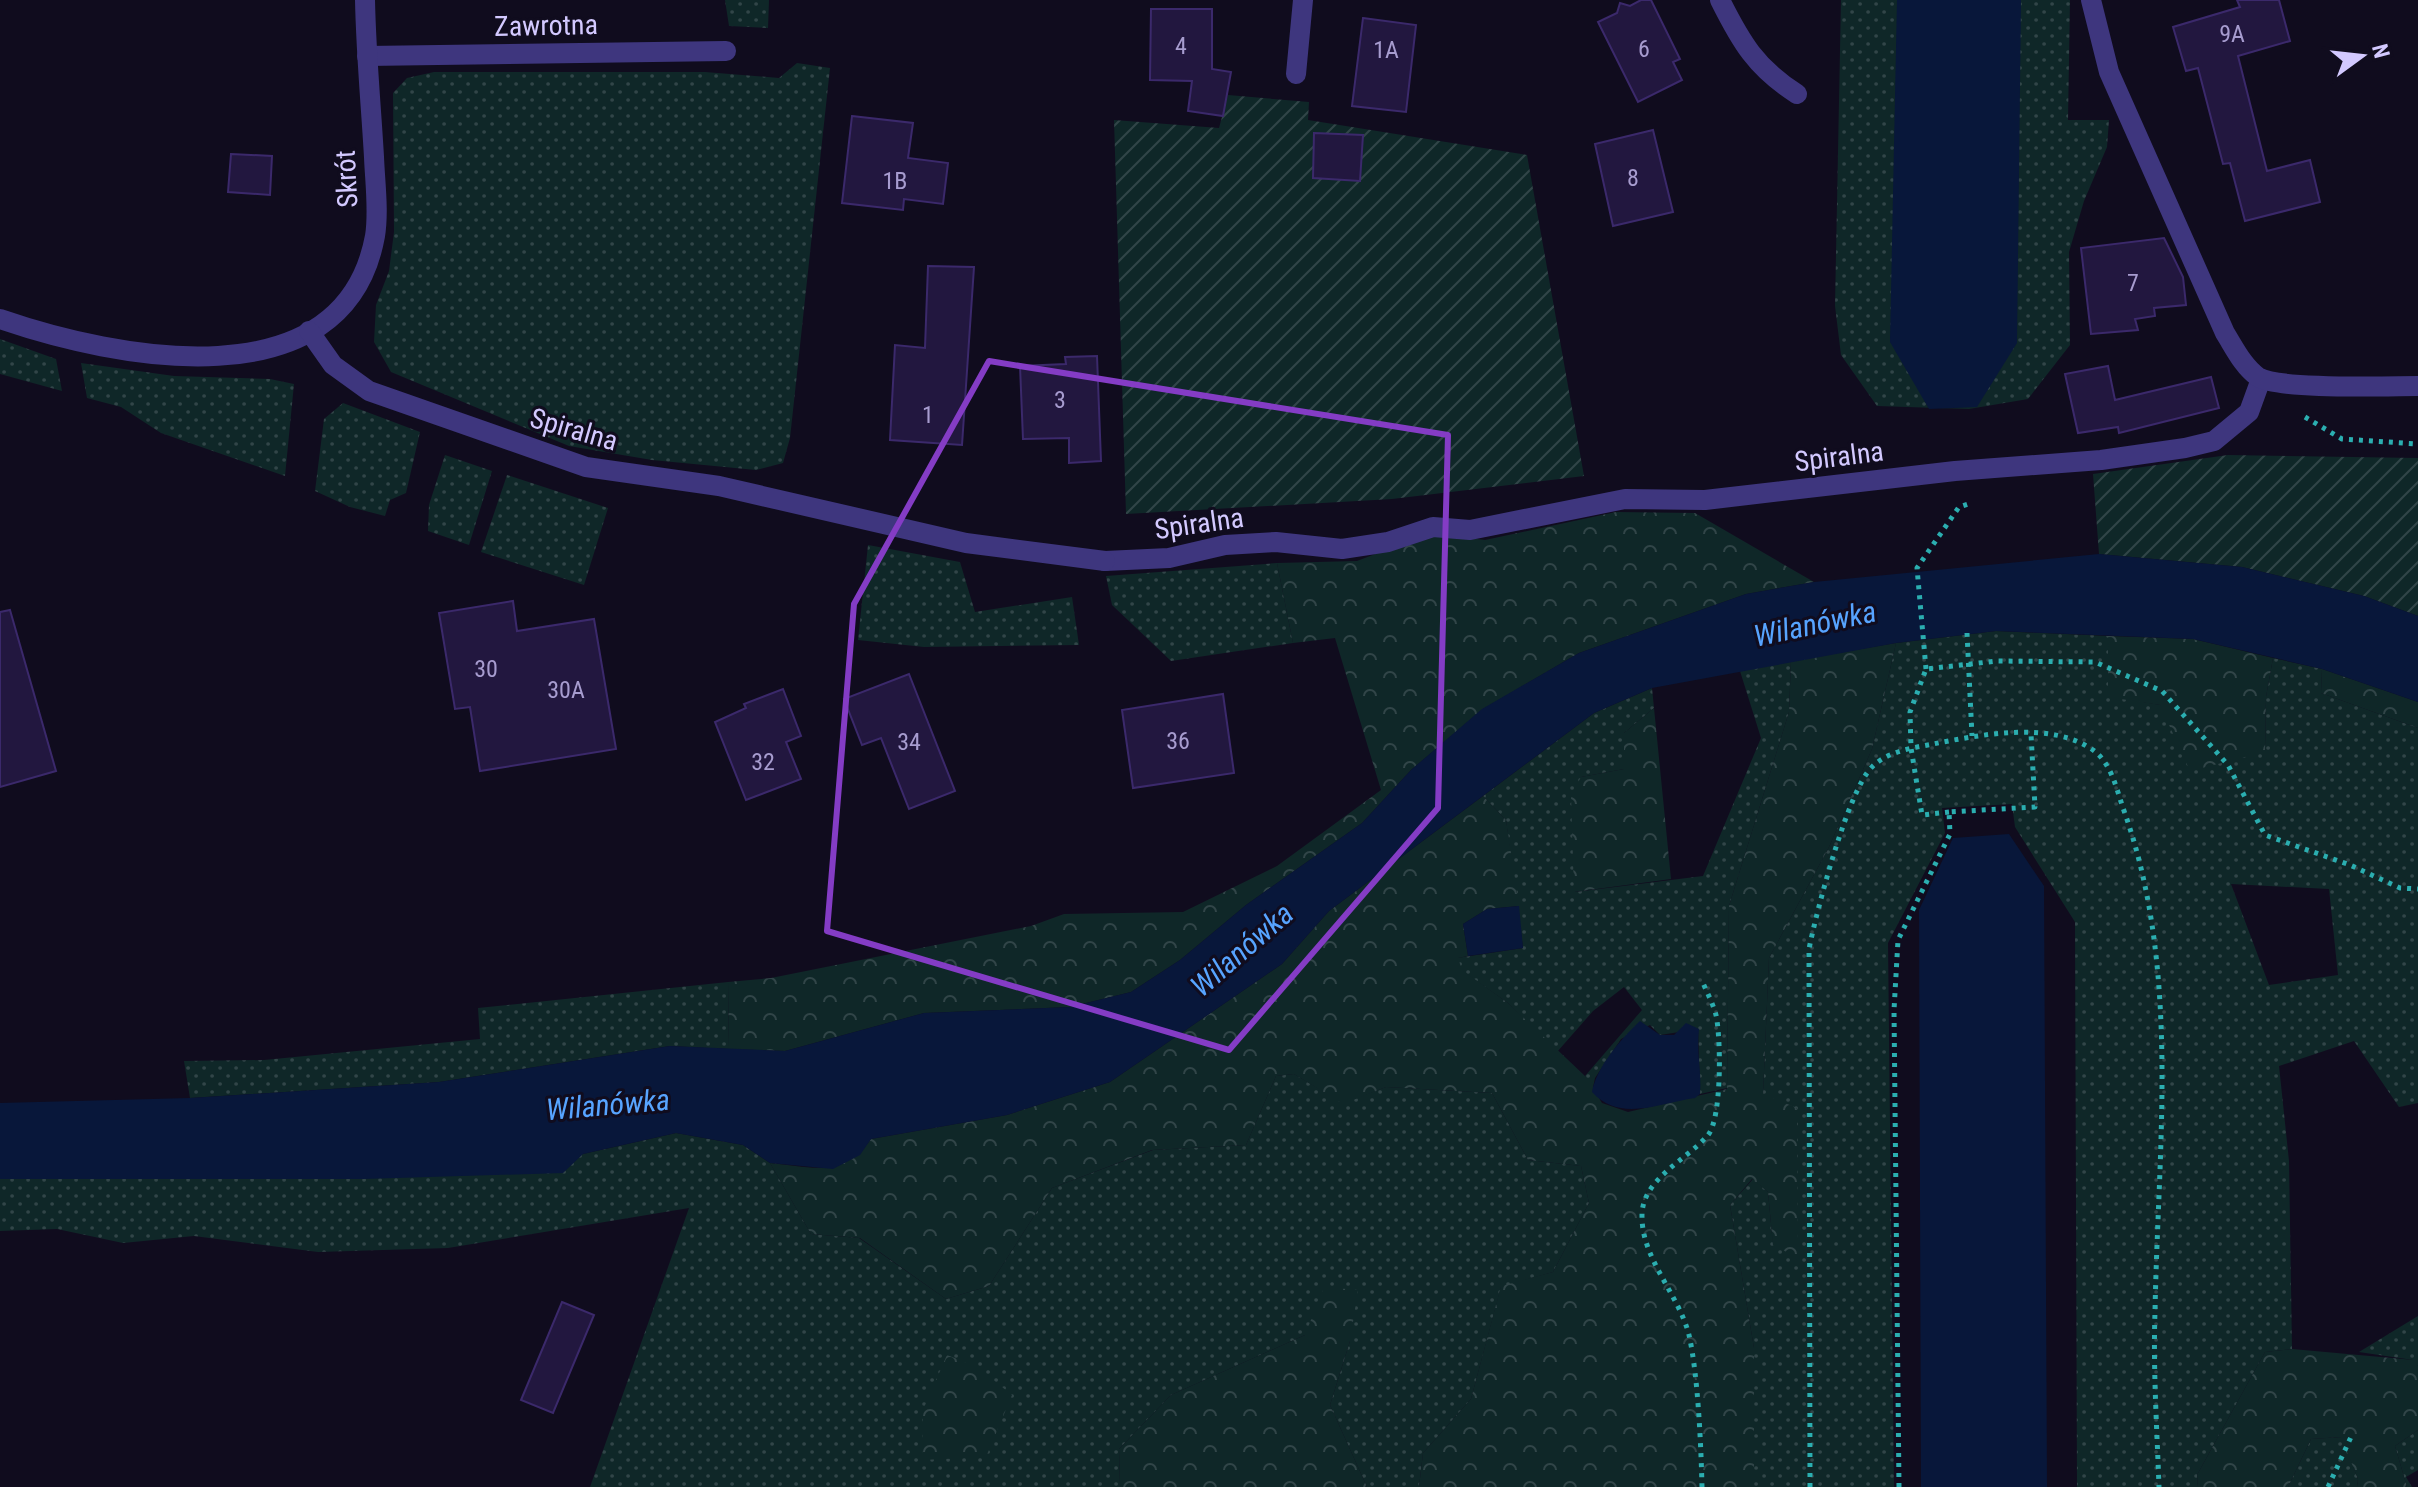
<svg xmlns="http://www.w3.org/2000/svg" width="2418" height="1487" font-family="'Roboto Condensed',sans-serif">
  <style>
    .grass { fill: url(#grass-dots); fill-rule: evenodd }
    .forest { fill: url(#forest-crowns) }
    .garden { fill: url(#garden-furrows) }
    .water { fill: #08173a }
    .building { fill: #22173f; stroke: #3b296b; stroke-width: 2 }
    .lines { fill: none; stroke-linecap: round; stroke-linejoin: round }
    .path { stroke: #2baeb0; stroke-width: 5; stroke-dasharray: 4 6; stroke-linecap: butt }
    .lane { stroke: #3e367e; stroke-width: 20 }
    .street { stroke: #3e367e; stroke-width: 20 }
    .marked { fill: none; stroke: #843cc5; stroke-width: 6; stroke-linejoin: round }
    .labels { text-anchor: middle; stroke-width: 6; stroke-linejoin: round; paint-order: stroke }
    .number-label { font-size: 24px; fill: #a79ccf }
    .street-label { font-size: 28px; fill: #d3c9ff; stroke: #100c1e }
    .water-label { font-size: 30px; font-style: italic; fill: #57a4ff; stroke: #100c1e }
  </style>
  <defs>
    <pattern id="grass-dots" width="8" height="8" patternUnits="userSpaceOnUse" patternTransform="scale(2)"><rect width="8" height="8" fill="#0f2728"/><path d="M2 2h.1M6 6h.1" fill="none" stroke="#314548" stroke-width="1.8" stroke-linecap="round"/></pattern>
    <pattern id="forest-crowns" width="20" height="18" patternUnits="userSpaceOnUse" patternTransform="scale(2)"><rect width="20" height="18" fill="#0f2728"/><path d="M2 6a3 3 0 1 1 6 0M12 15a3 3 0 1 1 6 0" fill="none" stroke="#314548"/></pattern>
    <pattern id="garden-furrows" width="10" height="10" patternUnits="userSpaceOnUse" patternTransform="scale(2)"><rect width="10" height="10" fill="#0f2728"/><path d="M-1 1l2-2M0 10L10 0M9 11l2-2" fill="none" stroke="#314548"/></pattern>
  </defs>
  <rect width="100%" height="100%" fill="#100c1e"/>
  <g class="grass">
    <path d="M725 0H769L768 28 729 26Z"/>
    <path d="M1841 0H2070L2068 120H2109L2107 147 2084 201 2069 252 2070 345 2028 399 1969 409 1877 406 1841 355 1835 306Z"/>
    <path d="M797 63 830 68 790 438 783 463 756 470 652 460 569 446 391 372 374 342 376 305 389 271 394 232 393 93 407 78 434 72H705L779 78Z"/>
    <path d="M0 339 56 359 62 391 0 374Z"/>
    <path d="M81 363 174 376 270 379 294 384 285 476 161 433 121 407 87 398Z"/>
    <path d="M343 403 420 432 406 493 390 500 385 516 350 507 315 491 324 419Z"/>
    <path d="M445 455 492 471 469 545 428 531 429 505Z"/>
    <path d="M507 475 608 508 584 585 481 552Z"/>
    <path d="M868 545 960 562 975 612 1072 597 1079 645 924 647 858 640Z"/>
    <path d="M1277 563 1293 643 1171 661 1112 605 1106 576Z"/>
    <path d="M1996 631 2108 636 2109 696 2160 705 2265 752 2266 697 2273 658 2322 669 2321 693 2418 728V1103L2399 1107 2354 1041 2279 1066 2289 1161 2292 1349 2265 1352 2197 1475 2198 1487H2077L2075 922 2015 827 2012 804 1942 808 1945 833 1888 943 1894 1487H1754V1348L1730 1205 1753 1179 1768 1192 1773 1245 1763 1094 1769 958 1829 847 1872 749 1896 643ZM2231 884 2329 889 2338 975 2269 985Z"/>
    <path d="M1791 661 1789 712 1729 906 1727 1088 1700 1094 1698 1029 1660 1035 1650 1025 1621 1039 1595 1078 1592 1092 1585 1076 1642 1010 1624 987 1593 1011 1557 1052 1508 1003 1461 970 1457 958 1523 948 1506 820 1483 796 1594 713 1652 688 1654 708 1624 733V769L1581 777 1575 892 1703 876 1761 738 1740 671Z"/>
    <path d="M728 982 729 1049 670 1046 439 1082 190 1098 184 1061 264 1060 480 1039 478 1008Z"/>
    <path d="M1294 1074 1343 1103 1386 1087 1492 1093 1528 1160 1581 1166 1589 1203 1553 1272 1501 1287 1471 1399 1423 1453 1419 1487H1367L1330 1405 1350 1341 1305 1335 1171 1395 1119 1449 1120 1487H590L689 1208 448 1248 318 1252 194 1236 123 1243 57 1229 0 1231V1179L583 1154 676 1133 743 1145 770 1163 811 1234 859 1238 946 1299 989 1286 1052 1188 1153 1150 1246 1145 1276 1076Z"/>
    <path d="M2418 1316V1366L2413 1360 2359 1352Z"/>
    <path d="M2418 1430V1470L2406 1477 2412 1487H2407L2395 1446Z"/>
    <path d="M2342 1437 2358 1479 2357 1487H2288L2311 1439Z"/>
  </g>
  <g class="forest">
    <path d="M1616 512 1695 513 1814 582 1746 594 1579 653 1483 709 1411 770 1362 823 1246 905 1180 960 1131 992 1070 1007 924 1013 785 1051 729 1049 728 982 771 978 1031 926 1064 914 1183 912 1277 866 1381 790 1335 638 1293 643 1277 563 1357 561 1430 533 1485 540Z"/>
    <path d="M2108 636 2193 639 2273 658 2266 697 2265 752 2190 771 2160 705 2108 697Z"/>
    <path d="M1896 643 1872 749 1829 847 1769 958 1763 1094 1797 1108 1798 1258 1773 1245 1768 1192 1752 1179 1730 1205 1754 1348V1487H1419L1423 1453 1471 1399 1501 1286 1553 1272 1589 1203 1581 1166 1528 1160 1492 1093 1386 1087 1343 1104 1294 1074 1276 1076 1246 1145 1152 1150 1052 1188 989 1286 946 1299 860 1238 811 1234 770 1163C812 1167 843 1179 871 1139L1007 1115 1110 1082 1282 964 1329 911 1483 796 1506 820 1519 906 1487 909 1463 924 1468 956 1458 958 1462 970 1508 1003 1585 1076 1602 1103 1628 1112 1727 1089 1729 906 1789 712 1791 661Z"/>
    <path d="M2322 669 2418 702V728L2321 693Z"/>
    <path d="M1654 708 1671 879 1574 892 1571 795 1581 777 1624 769V733Z"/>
    <path d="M1324 1287 1358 1290 1350 1341 1330 1405 1367 1487H1120L1119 1449 1171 1395 1305 1335Z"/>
    <path d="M2292 1349 2414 1360 2418 1366V1430L2395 1446 2407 1487H2357L2358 1479 2341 1437 2311 1439 2288 1487H2198L2197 1475 2265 1352Z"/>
    <path d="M947 1355 977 1367 1012 1395 986 1457 922 1460 923 1410Z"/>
  </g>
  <g class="garden">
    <path d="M1228 95 1309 102 1308 120 1527 155 1584 476 1392 499 1126 514 1114 120 1219 128Z"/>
    <path d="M2228 455 2418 458V616L2364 596 2242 567 2099 554 2093 474Z"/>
  </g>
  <g class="water">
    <path d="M1897 0H2021L2017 343 1977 407 1929 409 1890 342Z"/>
    <path d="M2099 554 2242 567 2364 596 2418 616V702L2322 669 2193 639 1996 631 1896 643 1652 688 1594 713 1329 911 1282 964 1110 1082 1007 1115 871 1139 860 1155 833 1169 770 1163 743 1145 676 1133 583 1154 563 1173 363 1179H0V1103L190 1098 439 1082 670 1046 785 1051 924 1013 1070 1007 1131 992 1180 960 1246 905 1362 823 1411 770 1482 709 1579 653 1746 594 1814 582Z"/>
    <path d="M2009 834 2044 886 2047 1487H1921L1919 910 1953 838Z"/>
    <path d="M1519 906 1523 948 1468 956 1463 924 1487 909Z"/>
    <path d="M1640 1021 1660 1035H1674L1686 1023 1699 1029C1696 1052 1702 1072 1700 1094L1695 1098C1659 1103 1620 1123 1592 1092 1597 1066 1621 1039 1640 1021Z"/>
  </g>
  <g class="building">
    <path d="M1641 0H1651L1680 59 1673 62 1682 80 1638 102 1598 22 1617 13 1620 3 1630 6Z"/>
    <path d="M2237 0H2279L2290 41 2238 56 2267 171 2310 160 2320 202 2245 221 2230 163 2223 164 2198 68 2186 71 2173 27 2240 7Z"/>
    <path d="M1151 9H1212V69L1231 72 1223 116 1188 111 1192 81 1150 80Z"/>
    <path d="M1363 18 1416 25 1406 112 1352 106Z"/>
    <path d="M852 116 913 123 908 158 948 163 943 204 904 199 903 210 842 203Z"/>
    <path d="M1653 130 1673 212 1613 226 1595 144Z"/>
    <path d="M1314 133 1363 135 1360 181 1313 178Z"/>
    <path d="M231 154 272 156 270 195 228 192Z"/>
    <path d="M2164 238 2183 277 2186 305 2154 308 2155 316 2135 319 2138 330 2091 334 2081 248Z"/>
    <path d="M928 266 974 267 962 445 890 440 895 345 925 348Z"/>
    <path d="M1097 356 1101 461 1069 463V438L1023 439 1020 366 1066 364 1065 357Z"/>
    <path d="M2108 366 2115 400 2211 377 2219 408 2119 433 2118 427 2078 433 2065 374Z"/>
    <path d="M513 601 517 631 594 619 616 749 480 771 470 707 455 709 439 613Z"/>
    <path d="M10 610 56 771 0 787V612Z"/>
    <path d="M909 674 955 791 909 809 881 738 862 745 844 699Z"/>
    <path d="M783 689 801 736 786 742 801 779 746 800 715 722 746 708 744 704Z"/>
    <path d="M1223 694 1234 773 1133 788 1122 710Z"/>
    <path d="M562 1302 594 1315 553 1413 521 1400Z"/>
  </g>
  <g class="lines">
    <g class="path">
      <path d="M2305 417 2342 439 2418 444"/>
      <path d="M1967 633 1972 736"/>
      <path d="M1926 669 1917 568 1959 507 1971 503"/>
      <path d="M1949 812 1922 815 1911 748 1910 712 1926 669 1997 661 2095 662 2162 691 2228 765 2265 835 2350 865 2400 888 2418 889"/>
      <path d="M1702 1487C1701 1445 1698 1375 1689 1335 1679 1295 1642 1259 1642 1217 1641 1179 1686 1161 1708 1135 1722 1118 1721 1038 1716 1015 1713 1004 1707 992 1702 981"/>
      <path d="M1810 1487 1809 949C1816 913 1848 790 1872 767 1888 751 1912 748 1933 744 1980 735 2050 720 2093 750 2111 763 2116 787 2123 808 2181 968 2158 1145 2155 1312 2153 1370 2157 1429 2159 1487"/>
      <path d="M1899 1487 1894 1010 1898 940 1950 834 1949 812 2035 807 2031 734"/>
      <path d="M2328 1487 2351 1437"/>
    </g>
    <path class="lane" d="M1105 561 1169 558 1225 545 1276 542 1342 549 1388 542 1433 527 1470 530 1625 499 1705 500 1955 471 2101 460 2185 448 2214 441 2249 412 2261 379"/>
    <g class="street">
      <path d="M1720 0C1741 42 1756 68 1797 94"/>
      <path d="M2091 0 2109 72 2225 333C2235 349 2243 366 2258 377 2279 390 2388 386 2418 386"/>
      <path d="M367 56 726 51"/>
      <path d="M1296 74 1303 0"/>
      <path d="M0 319C113 358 344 406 375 236 379 211 375 183 374 157 371 105 366 53 365 0"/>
      <path d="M309 331 333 365 369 391 586 467 719 486 966 543 1105 561"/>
    </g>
  </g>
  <path class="marked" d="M989 361 1448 435 1438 808 1229 1050 827 931 854 604Z"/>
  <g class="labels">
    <g class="number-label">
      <text x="2232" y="42">9A</text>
      <text x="1181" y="54">4</text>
      <text x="1644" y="57">6</text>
      <text x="1386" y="58">1A</text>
      <text x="1633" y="186">8</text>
      <text x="895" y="189">1B</text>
      <text x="2133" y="291">7</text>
      <text x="1060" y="408">3</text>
      <text x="928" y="423">1</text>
      <text x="486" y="677">30</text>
      <text x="566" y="698">30A</text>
      <text x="1178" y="749">36</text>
      <text x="909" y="750">34</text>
      <text x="763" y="770">32</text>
    </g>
    <g class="street-label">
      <text transform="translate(546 25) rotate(-1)" y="10">Zawrotna</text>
      <text transform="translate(346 179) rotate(-93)" y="10">Skrót</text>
      <text transform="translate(574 429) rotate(16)" y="10">Spiralna</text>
      <text transform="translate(1839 456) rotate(-7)" y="10">Spiralna</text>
      <text transform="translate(1199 523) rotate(-8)" y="10">Spiralna</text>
    </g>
    <g class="water-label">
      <text transform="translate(1815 624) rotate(-12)" y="10">Wilanówka</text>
      <text transform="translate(1242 950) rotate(-41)" y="10">Wilanówka</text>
      <text transform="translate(608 1105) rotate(-5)" y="10">Wilanówka</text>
    </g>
  </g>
  <g transform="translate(2362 56) rotate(75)" stroke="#100c1e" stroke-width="6" paint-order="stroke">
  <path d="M0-6L14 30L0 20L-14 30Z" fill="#d3c9ff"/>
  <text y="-12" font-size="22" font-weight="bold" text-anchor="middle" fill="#d3c9ff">N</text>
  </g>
</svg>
